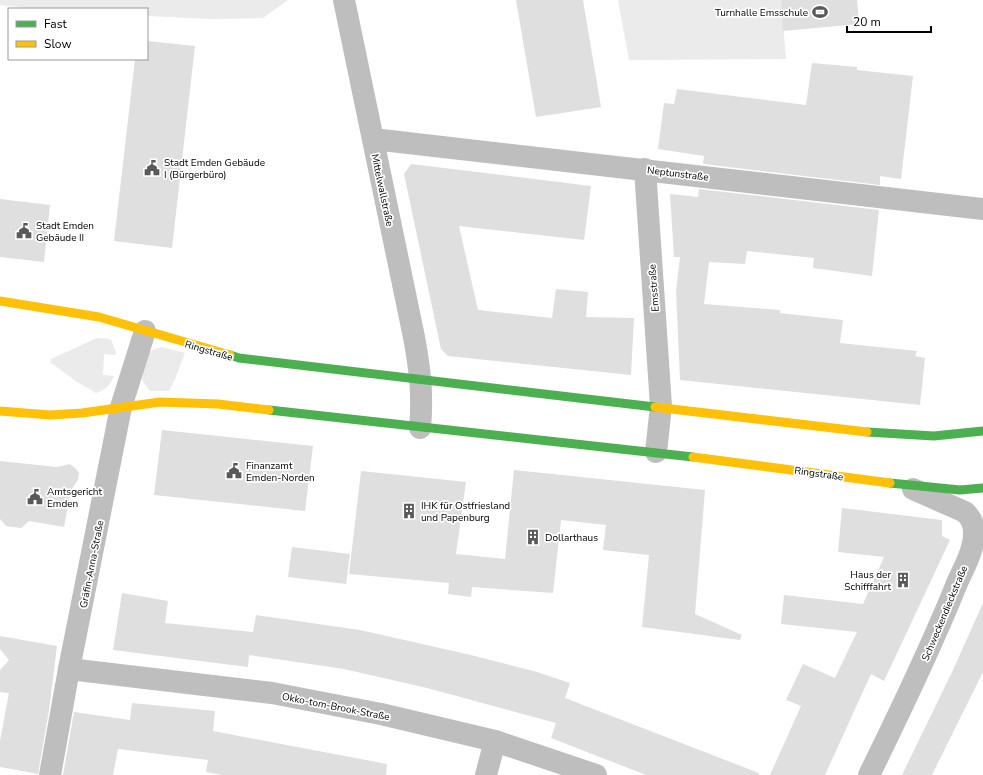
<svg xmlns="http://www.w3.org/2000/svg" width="983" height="775" font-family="'Nunito Sans',sans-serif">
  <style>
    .green { fill: #ebebeb }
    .building { fill: #dfdfdf }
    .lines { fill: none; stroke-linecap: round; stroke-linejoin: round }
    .street { stroke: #bebebe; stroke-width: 22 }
    .fast { stroke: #4caf50; stroke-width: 9 }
    .slow { stroke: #ffc107; stroke-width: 9 }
    .labels { text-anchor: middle; stroke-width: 3.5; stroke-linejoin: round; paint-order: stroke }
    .poi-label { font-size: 10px; fill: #000; stroke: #fff; text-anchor: start }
    .street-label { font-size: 10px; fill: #000; stroke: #fff }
  </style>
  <rect width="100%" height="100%" fill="#fff"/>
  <g class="green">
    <path d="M0 0H288L263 18 211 19 147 16V9H33L0 5Z"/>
    <path d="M618 0H781L786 59 629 60Z"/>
    <path d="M97 338 111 339 116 353 115 355 104 354 103 375 114 376C110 385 106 390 96 393L77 382 50 362 51 359Z"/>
    <path d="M162 347 185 353 175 379 169 391H150L142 380 144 365 150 351Z"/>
  </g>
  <g class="building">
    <path d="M516 0H583L601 107 536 117Z"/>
    <path d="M781 0H857L859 24 783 31Z"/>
    <path d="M147 41 195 46 172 248 114 241 135 59H147Z"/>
    <path d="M812 63 857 67V70L913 76 901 179 880 176V185L703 164 704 156 658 149 664 103 674 104 677 89 806 105Z"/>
    <path d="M411 164 591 186 584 240 459 226 478 310 552 318 556 289 588 292 586 317 634 318 631 375 448 356 441 349 404 174Z"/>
    <path d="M699 189 879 210 872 276 813 268 814 258 747 251 745 264 709 262 704 304 780 310V313L843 320 840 343 917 351 915 356 925 358 920 405 680 380 676 291 680 257H674L670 194 698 197Z"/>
    <path d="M0 199 50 205 44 262 0 257Z"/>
    <path d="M162 430 313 446 305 511 154 495Z"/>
    <path d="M0 461 57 467 70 464 76 469 79 473 78 480 71 490 64 527 29 521 21 528 6 526 0 519Z"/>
    <path d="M514 470 705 490 695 614 742 635 740 640 642 627 649 555 603 550 606 525 561 520 553 593 472 587 471 597 448 594 449 583 349 574 361 471 466 482 456 554 505 559Z"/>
    <path d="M842 508 942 520V536L950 540 884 681 871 674 825 775H770L801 706 786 700 803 664 835 678 857 632 781 624 784 595 863 604 884 557 838 552Z"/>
    <path d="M292 547 350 554 346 584 288 577Z"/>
    <path d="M122 593 168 601 165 623 253 632 256 615 360 630 471 655 537 672 570 683 565 698 759 773V775H646L551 738 556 723 427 688 344 669 249 655 248 667 113 650Z"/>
    <path d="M983 603V672L932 775H902L953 670Z"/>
    <path d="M0 636 57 646 49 710 38 774 0 767V741L9 693 0 692V670L9 660 0 649Z"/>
    <path d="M132 703 215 711 213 731 387 764 386 775H222L206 772 208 760 118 749 113 775H63L74 712 130 720Z"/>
  </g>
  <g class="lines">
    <g class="street">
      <path d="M344 0 414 337C420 370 423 394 420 428"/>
      <path d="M373 139 983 209"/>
      <path d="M645 169 661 406 656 452"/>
      <path d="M69 669 272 693 381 714 495 741 596 775"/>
      <path d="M50 775 69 669 121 407 145 331"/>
      <path d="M486 775 495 741"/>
      <path d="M869 775C900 712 931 648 957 583 964 568 975 548 974 531 974 524 970 517 965 512L913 489"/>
    </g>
    <g class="fast">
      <path d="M230 355 239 358 655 407"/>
      <path d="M269 410 693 457"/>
      <path d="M867 432 934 436 983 431"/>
      <path d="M890 483 960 490 983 488"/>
    </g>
    <g class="slow">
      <path d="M0 301 99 317 230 355"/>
      <path d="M655 407 867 432"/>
      <path d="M0 411 50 415 82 413 160 402 218 404 269 410"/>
      <path d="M693 457 890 483"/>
    </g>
  </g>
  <defs>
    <symbol id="stadium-bare" viewBox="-9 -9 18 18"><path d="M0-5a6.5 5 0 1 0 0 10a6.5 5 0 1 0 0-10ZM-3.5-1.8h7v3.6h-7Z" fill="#595959" stroke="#fff" stroke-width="2.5" paint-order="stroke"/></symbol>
    <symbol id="civic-bare" viewBox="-9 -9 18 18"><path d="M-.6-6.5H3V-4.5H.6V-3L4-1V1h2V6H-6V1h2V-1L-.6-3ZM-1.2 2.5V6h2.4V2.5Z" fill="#595959" stroke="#fff" stroke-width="2.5" paint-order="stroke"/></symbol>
    <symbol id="building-bare" viewBox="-9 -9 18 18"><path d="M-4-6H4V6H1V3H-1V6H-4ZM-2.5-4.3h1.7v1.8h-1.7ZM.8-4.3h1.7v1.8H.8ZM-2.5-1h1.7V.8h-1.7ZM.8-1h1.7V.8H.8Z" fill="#595959" stroke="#fff" stroke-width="2.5" paint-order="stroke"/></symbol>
  </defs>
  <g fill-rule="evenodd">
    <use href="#stadium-bare" x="809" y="1" width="22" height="22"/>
    <use href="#civic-bare" x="141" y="157" width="22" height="22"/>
    <use href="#civic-bare" x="13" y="220" width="22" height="22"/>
    <use href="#civic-bare" x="223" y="460" width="22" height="22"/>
    <use href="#civic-bare" x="24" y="486" width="22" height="22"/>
    <use href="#building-bare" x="398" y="500" width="22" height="22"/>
    <use href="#building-bare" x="522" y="526" width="22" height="22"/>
    <use href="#building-bare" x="892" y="569" width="22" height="22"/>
  </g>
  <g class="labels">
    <g class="poi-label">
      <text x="808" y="16" text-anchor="end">Turnhalle Emsschule</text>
      <text x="164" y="166">Stadt Emden Gebäude<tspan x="164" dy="12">I (Bürgerbüro)</tspan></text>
      <text x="36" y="229">Stadt Emden<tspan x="36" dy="12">Gebäude II</tspan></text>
      <text x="246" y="469">Finanzamt<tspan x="246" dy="12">Emden-Norden</tspan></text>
      <text x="47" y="495">Amtsgericht<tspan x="47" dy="12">Emden</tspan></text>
      <text x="421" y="509">IHK für Ostfriesland<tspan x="421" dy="12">und Papenburg</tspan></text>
      <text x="545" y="541">Dollarthaus</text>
      <text x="891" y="578" text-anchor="end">Haus der<tspan x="891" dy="12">Schifffahrt</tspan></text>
    </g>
    <g class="street-label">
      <text transform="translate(678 173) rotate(7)" y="4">Neptunstraße</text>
      <text transform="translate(383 190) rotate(78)" y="4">Mittelwallstraße</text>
      <text transform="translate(653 288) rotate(-94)" y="4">Emsstraße</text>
      <text transform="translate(209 350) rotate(16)" y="4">Ringstraße</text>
      <text transform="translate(819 473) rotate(8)" y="4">Ringstraße</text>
      <text transform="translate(91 564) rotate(-79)" y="4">Gräfin-Anna-Straße</text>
      <text transform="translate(944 613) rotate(-67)" y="4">Schweckendieckstraße</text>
      <text transform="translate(336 706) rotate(11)" y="4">Okko-tom-Brook-Straße</text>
    </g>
  </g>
  <rect x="8" y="8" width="140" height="52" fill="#ffffff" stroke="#999999"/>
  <rect x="16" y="21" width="20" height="6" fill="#4caf50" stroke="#999999"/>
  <text x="44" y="28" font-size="12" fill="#000000">Fast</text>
  <rect x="16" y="41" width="20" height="6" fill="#ffc107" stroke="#999999"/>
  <text x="44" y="48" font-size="12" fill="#000000">Slow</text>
  <path d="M847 26v6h84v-6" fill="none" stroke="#000000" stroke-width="2"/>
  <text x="853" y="26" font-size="12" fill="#000000" stroke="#ffffff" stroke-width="3" paint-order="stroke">20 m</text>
</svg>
